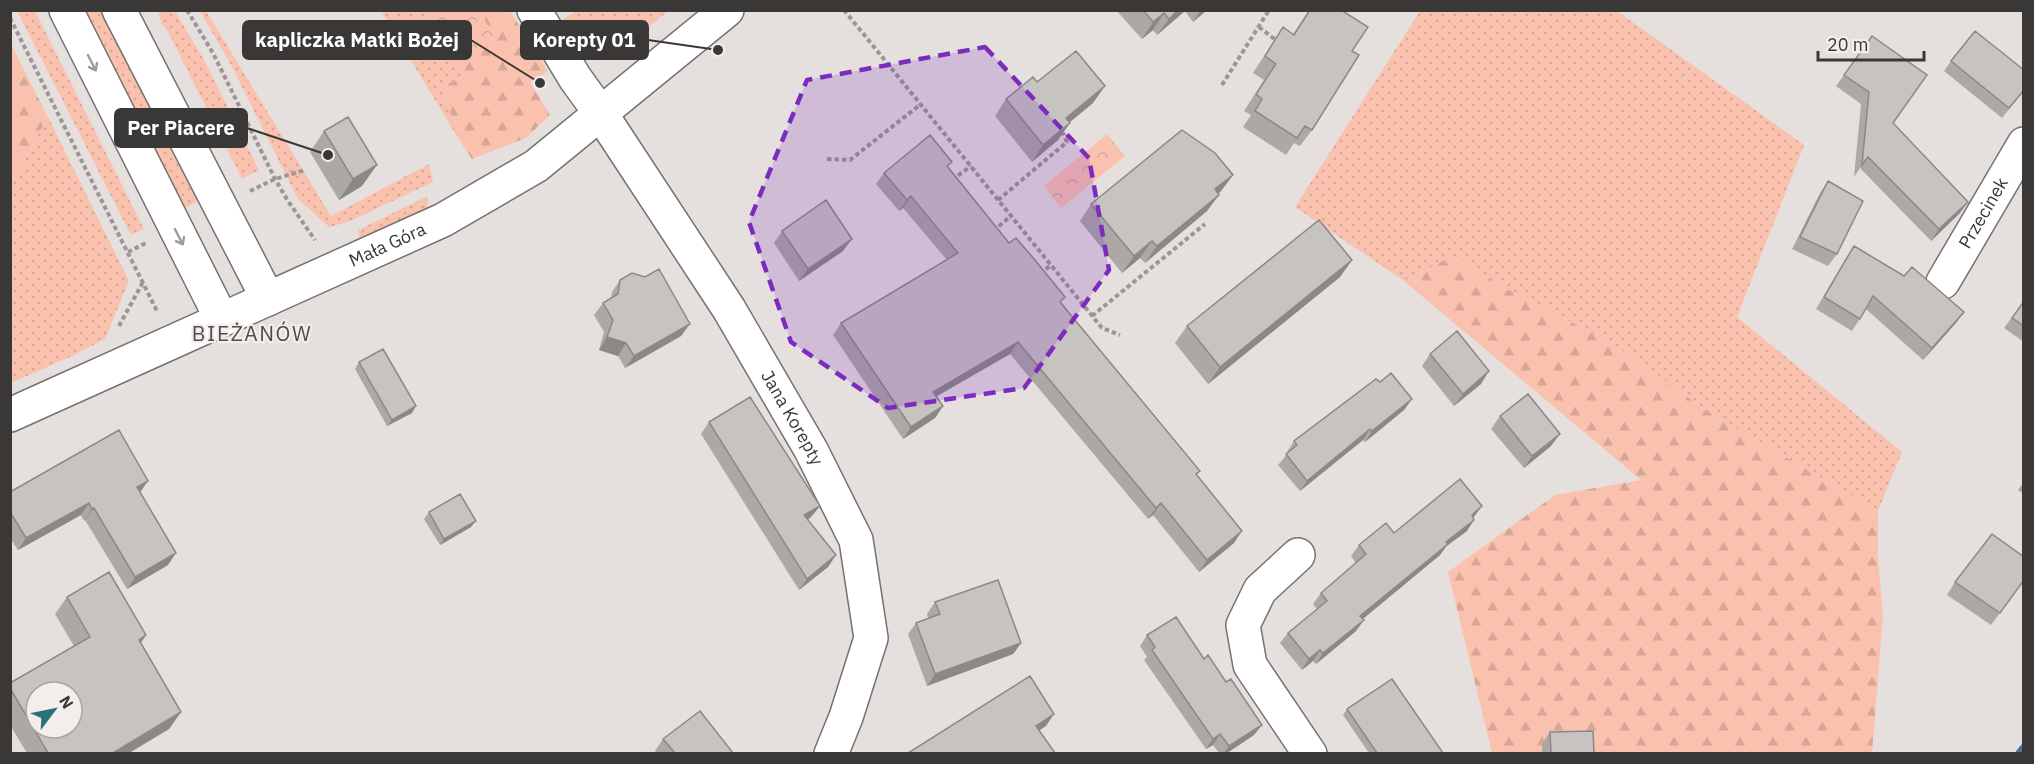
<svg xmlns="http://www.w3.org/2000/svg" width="2034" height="764" font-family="'IBM Plex Sans',sans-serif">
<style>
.grass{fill:url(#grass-dots)}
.forest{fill:url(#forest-firs)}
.park{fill:url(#park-crowns)}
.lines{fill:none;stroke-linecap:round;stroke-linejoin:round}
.stream{stroke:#4e7098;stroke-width:10}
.minor-casing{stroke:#767170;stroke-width:36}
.path{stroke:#9a9795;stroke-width:4;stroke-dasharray:4.5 3;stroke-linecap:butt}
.minor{stroke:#fff;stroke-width:33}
.wall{fill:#aba8a5}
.shaded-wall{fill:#8b8886}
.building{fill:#c7c3c0;stroke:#8b8886;stroke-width:1.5;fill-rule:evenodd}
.oneway{stroke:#9c9c9b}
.marked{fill:#7b2cbf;fill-opacity:0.2;stroke:#7b2cbf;stroke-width:4.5;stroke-dasharray:12 8;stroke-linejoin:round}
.labels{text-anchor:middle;stroke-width:4.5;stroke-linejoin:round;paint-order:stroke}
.street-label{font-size:18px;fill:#3a3837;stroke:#f3edeb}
.quarter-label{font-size:21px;letter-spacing:1.5px;fill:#514c4b;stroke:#f3edeb}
.leader{fill:none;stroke:#3a3837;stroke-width:2}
.callout-dot{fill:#3a3837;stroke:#f3edeb;stroke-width:2}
.callout{fill:#3a3837;stroke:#3a3837;stroke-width:2}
.callout-label{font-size:20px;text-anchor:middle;font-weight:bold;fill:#fff}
</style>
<defs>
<pattern id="grass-dots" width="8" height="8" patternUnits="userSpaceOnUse" patternTransform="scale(1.5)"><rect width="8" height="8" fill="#fac2ae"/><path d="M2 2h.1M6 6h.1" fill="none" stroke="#d7a796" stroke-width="1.8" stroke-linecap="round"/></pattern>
<pattern id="forest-firs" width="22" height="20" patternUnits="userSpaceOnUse" patternTransform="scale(1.5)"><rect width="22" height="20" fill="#fac2ae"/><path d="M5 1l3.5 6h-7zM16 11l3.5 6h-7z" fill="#d7a796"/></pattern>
<pattern id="park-crowns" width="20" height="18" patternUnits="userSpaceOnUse" patternTransform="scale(1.5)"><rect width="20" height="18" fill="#fac2ae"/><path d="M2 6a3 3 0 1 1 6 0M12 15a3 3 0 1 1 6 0" fill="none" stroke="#d7a796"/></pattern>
</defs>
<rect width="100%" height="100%" fill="#e5e0de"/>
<path class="grass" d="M17,11H35L144,229L131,235Z
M82,11H110L204,198L181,210Z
M159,11H175L204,60L259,170L242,179L166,28L161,24Z
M200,11H206L331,216L429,164L433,182L348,222L329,227L298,199L230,63Z
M381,11H427L463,76L441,87L463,146Z
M577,11V10L668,11L630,42L634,48C617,63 599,66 584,46L581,48L563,19Z
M1420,11H1617L1804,145L1737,317L1902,452L1878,511L1713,415L1610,342L1503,287L1453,256L1404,281L1295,207Z
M48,117L129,281L105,339L72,356L11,383V184Z
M428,196L427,209L360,240L358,230Z"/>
<path class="forest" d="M427,11H510L548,71L530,82L550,115L526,138L472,159L463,146L441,87L463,76Z
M11,44L48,117L11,184Z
M1453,256L1503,287L1610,342L1713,415L1878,511V558L1883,617L1872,753H1492L1448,572L1555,495L1641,480L1404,281Z"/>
<path class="park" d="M434,11H480L495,39L460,57Z
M1107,134L1125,156L1061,208L1044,186Z"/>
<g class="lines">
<path class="stream" d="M2020,754L2024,749"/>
<defs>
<g id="minor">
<path d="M66,10L222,320"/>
<path d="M119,10L268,299"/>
<path id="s1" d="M534,10L575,78L601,114L729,309L811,450L856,540L871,638L846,717L831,754"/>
<path id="s2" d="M1943,282L2024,144"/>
<path id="s3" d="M10,415L443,220L536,166L727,10"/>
<path d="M1298,555L1260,590L1243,625L1250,665L1310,754"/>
</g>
</defs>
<use href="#minor" class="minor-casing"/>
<path class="path" d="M187,10L213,53L275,179L288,201L315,240
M844,10L1102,328L1120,335
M10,18L158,313
M1259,27L1277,41
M1222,85L1269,10
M827,159L850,160L921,104
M952,180L971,166
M250,191L275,179L305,170
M998,200L1067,142L1063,133
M993,231L1011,216
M128,252L146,243
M1040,274L1051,265
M1092,316L1205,224
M119,326L143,282"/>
<use href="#minor" class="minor"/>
</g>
<path class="wall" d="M1116,10H1207L1193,22L1185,11L1157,35L1153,30L1142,39Z
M1309,10H1341L1352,51L1312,130L1300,146L1294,143L1286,155L1243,127L1251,115L1244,111L1264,80L1253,73L1272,44L1283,27L1293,34Z
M1872,36L1893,123L1960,213L1931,241L1860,168L1854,177L1861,104L1836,86Z
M1951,61L2024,70V91L2002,118L1944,71Z
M1006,99L1093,103L1070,122V123L1058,140L1032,162L995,116Z
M324,131L362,186L339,200L310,152Z
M949,168L1009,243L1061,303L1200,471L1197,475L1234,543L1199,572L1153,515L1148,519L1010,354L937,396L943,406L935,418L903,439L833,335L841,323L947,260L903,208L899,211L876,184L884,173Z
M1233,175L1221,191L1219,194L1207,211L1145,263L1140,258L1122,273L1080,221L1091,204Z
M1828,181L1837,254L1828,266L1792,249L1820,193Z
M782,231L843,251L799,281L774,243Z
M1854,246L1964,312L1955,324L1923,360L1866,309L1852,331L1816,309L1846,258Z
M1352,260L1340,277L1208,384L1175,343L1187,326Z
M620,280L681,336L625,368L618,356L599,350L604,332L594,315L603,303L611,298L612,292Z
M2024,301V342L2004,328Z
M1430,354L1481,384L1454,406L1422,366Z
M359,362L412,413L387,426L355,369Z
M1380,382L1412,399L1404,410L1365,442L1363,440L1300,491L1278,465L1288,453L1287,452L1294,441Z
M1500,416L1551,446L1524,468L1491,429Z
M709,422L820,506L811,517L808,520L836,555L828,567L799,590L701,434Z
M2024,482V494L2018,490Z
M10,492H140L168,565L127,589L85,520L84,521L81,515L18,550L10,538Z
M429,512L471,527L440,545L424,519Z
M1474,518L1467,531L1447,546L1440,555L1363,619L1356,631L1316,664L1313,661L1302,670L1280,643L1288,633L1317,609L1313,604L1321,593L1356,563L1351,556L1359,545L1394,533Z
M2024,580L1991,625L1947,595L1955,582Z
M67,597L146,635L141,643L181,712L169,729L129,753H27L10,725V683L74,646L55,614Z
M935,602L1021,643L1013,654L927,686L908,634L916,623L928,618L927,614Z
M1147,635L1254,735L1227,753H1219L1213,745L1206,749L1144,660L1147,657L1140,646Z
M1347,709L1443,753H1369L1343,715Z
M1550,732L1594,753H1542V744Z
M663,739L733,753H657L655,751Z"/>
<path class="shaded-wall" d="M1178,10H1186L1157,35L1169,19Z
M1201,10H1207L1193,22Z
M1164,13L1153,30L1142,39L1153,22Z
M1105,86L1093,103L1054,135L1066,118Z
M1070,123L1058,140L1032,162L1043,145Z
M377,165L362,186L339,200L353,179Z
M1233,175L1221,191L1203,206L1215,189Z
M1219,195L1207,211L1145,263L1157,246Z
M911,196L903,208L899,211L907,200Z
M1968,202L1960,213L1931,241L1939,229Z
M852,239L843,251L799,281L808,269Z
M1152,241L1140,258L1122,273L1134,256Z
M1352,260L1340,277L1208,384L1220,367Z
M1964,312L1955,324L1923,360L1932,348Z
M690,324L681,336L625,368L634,356Z
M607,337L626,343L618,356L599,350Z
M1018,342L1010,354L925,403L933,392Z
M1489,371L1481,384L1454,406L1463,394Z
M1412,399L1404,410L1365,442L1372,431Z
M416,406L412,413L387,426L392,420Z
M943,406L935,418L903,439L911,427Z
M1370,429L1363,440L1300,491L1307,481Z
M1560,434L1551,446L1524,468L1532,456Z
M148,481L139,494L137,487Z
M89,503L81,515L18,550L26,538Z
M1161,503L1153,515L1148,519L1156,508Z
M820,506L811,517L796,527L804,515Z
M1482,506L1474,517L1464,526L1472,515Z
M94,508L85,520L84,521L92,509Z
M1474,520L1467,531L1446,546L1440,555L1353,627L1360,616L1446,542Z
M476,521L471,527L440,545L444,539Z
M1242,531L1234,543L1199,572L1207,560Z
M176,553L168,565L127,589L135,577Z
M836,555L828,567L799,590L807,579Z
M1364,620L1356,631L1316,664L1323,653Z
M146,635L134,652L139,640Z
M1021,643L1013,654L927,686L935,674Z
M1320,650L1313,661L1302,670L1309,659Z
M181,712L169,729L129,753H113Z
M1054,714L1046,726L1028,738L1036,726Z
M1262,725L1254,735L1227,753H1224L1229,746Z
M1220,734L1213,745L1206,749L1213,739Z"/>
<path class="building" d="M1143,10H1178L1169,19L1164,13L1153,22Z
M1310,10H1341L1368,27L1352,51L1359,55L1312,130L1305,126L1297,138L1255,111L1262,99L1256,94L1276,64L1265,56L1283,27L1294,35Z
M1975,31L2024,70V90L2009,108L1951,61Z
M1872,36L1927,75L1893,123L1968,202L1939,229L1868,157L1862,165L1869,92L1844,75Z
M1076,51L1105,86L1066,118L1070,123L1043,145L1006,99L1033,77L1037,82Z
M348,117L377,165L353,179L324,131Z
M1182,130L1215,153L1233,175L1215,189L1219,195L1157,246L1152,241L1134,256L1091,204Z
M930,135L952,162L947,166L1009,243L1016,238L1035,260L1065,297L1060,302L1200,471L1196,474L1242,531L1207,560L1161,503L1156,508L1018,342L933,392L943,406L911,427L841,323L958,253L911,196L907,200L884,173Z
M1828,181L1863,201L1837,254L1800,237Z
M826,200L852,239L808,269L782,231Z
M1319,220L1352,260L1220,367L1187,326Z
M1854,246L1904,276L1912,267L1964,312L1932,348L1873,296L1860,319L1824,297Z
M659,269L690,324L634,356L626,343L607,337L613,320L603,303L618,294L620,280L632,273L645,277Z
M2024,301V326L2012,318Z
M1457,331L1489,371L1463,394L1430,354Z
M383,349L416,406L392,420L359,362Z
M1391,373L1412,399L1372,431L1370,429L1307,481L1286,454L1297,445L1294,441L1376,379L1380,382Z
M1528,394L1560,434L1532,456L1500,416Z
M750,397L820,506L804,515L836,555L807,579L709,422Z
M119,430L148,481L137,487L176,553L135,577L94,508L92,509L89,503L26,538L10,512V492Z
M1460,479L1482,506L1472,515L1474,520L1446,542L1448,544L1360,616L1364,620L1323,653L1320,650L1309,659L1288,633L1327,601L1321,593L1366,554L1359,545L1386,523L1394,533Z
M460,494L476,521L444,539L429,512Z
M1992,534L2024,557V580L2000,613L1955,582Z
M109,572L146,635L139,640L181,712L113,753H48L10,688V683L90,637L67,597ZM36,692H72V728H36Z
M998,580L1021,643L935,674L916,623L940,614L935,602Z
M1176,617L1204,659L1208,655L1226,682L1231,679L1262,725L1229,746L1220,734L1213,739L1152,650L1155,647L1147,635Z
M1030,676L1054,714L1036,726L1055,753H908Z
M1392,679L1443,753H1377L1347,709Z
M700,711L733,753H675L663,739Z
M1593,731L1594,753H1551L1550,732Z"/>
<defs><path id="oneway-shaft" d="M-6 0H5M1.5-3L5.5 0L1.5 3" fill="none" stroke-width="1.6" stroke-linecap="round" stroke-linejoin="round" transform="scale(1.5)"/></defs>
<g class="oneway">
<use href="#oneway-shaft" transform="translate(92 63) rotate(63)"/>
<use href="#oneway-shaft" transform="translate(179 237) rotate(63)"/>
</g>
<path class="marked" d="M985,47L1089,158L1109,270L1024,388L888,408L791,342L749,222L807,80Z"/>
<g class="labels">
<g class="street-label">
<text dy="6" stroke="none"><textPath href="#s2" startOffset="80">Przecinek</textPath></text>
<text dy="6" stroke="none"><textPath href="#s3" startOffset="414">Mała Góra</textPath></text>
<text dy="6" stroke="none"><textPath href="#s1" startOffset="483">Jana Korepty</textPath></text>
</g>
<g class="quarter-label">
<text x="252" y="341">BIEŻANÓW</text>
</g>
</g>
<path class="leader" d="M540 83L471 40M718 50L648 40M328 155L247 128"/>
<g class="callout-dot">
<circle cx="540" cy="83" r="6"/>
<circle cx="718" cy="50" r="6"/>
<circle cx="328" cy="155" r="6"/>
</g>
<g class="callout">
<rect x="243" y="21" width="228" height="38" rx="6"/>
<rect x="521" y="21" width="127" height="38" rx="6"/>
<rect x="115" y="109" width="132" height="38" rx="6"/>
</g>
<g class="callout-label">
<text x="357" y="47">kapliczka Matki Bożej</text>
<text x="584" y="47">Korepty 01</text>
<text x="181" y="135">Per Piacere</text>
</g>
<rect width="2034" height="764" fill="none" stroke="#3a3837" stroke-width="24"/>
<g transform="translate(54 710) rotate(58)"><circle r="28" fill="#f3edeb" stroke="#a9a5a3" stroke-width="1.5"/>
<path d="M0-4.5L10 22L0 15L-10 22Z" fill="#297377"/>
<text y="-9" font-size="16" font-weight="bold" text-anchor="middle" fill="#3a3837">N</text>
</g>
<path d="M1818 51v9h106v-9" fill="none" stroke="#3a3837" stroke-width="3"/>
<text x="1827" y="51" font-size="18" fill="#3a3837" stroke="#f3edeb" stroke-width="4.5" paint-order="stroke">20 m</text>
</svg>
